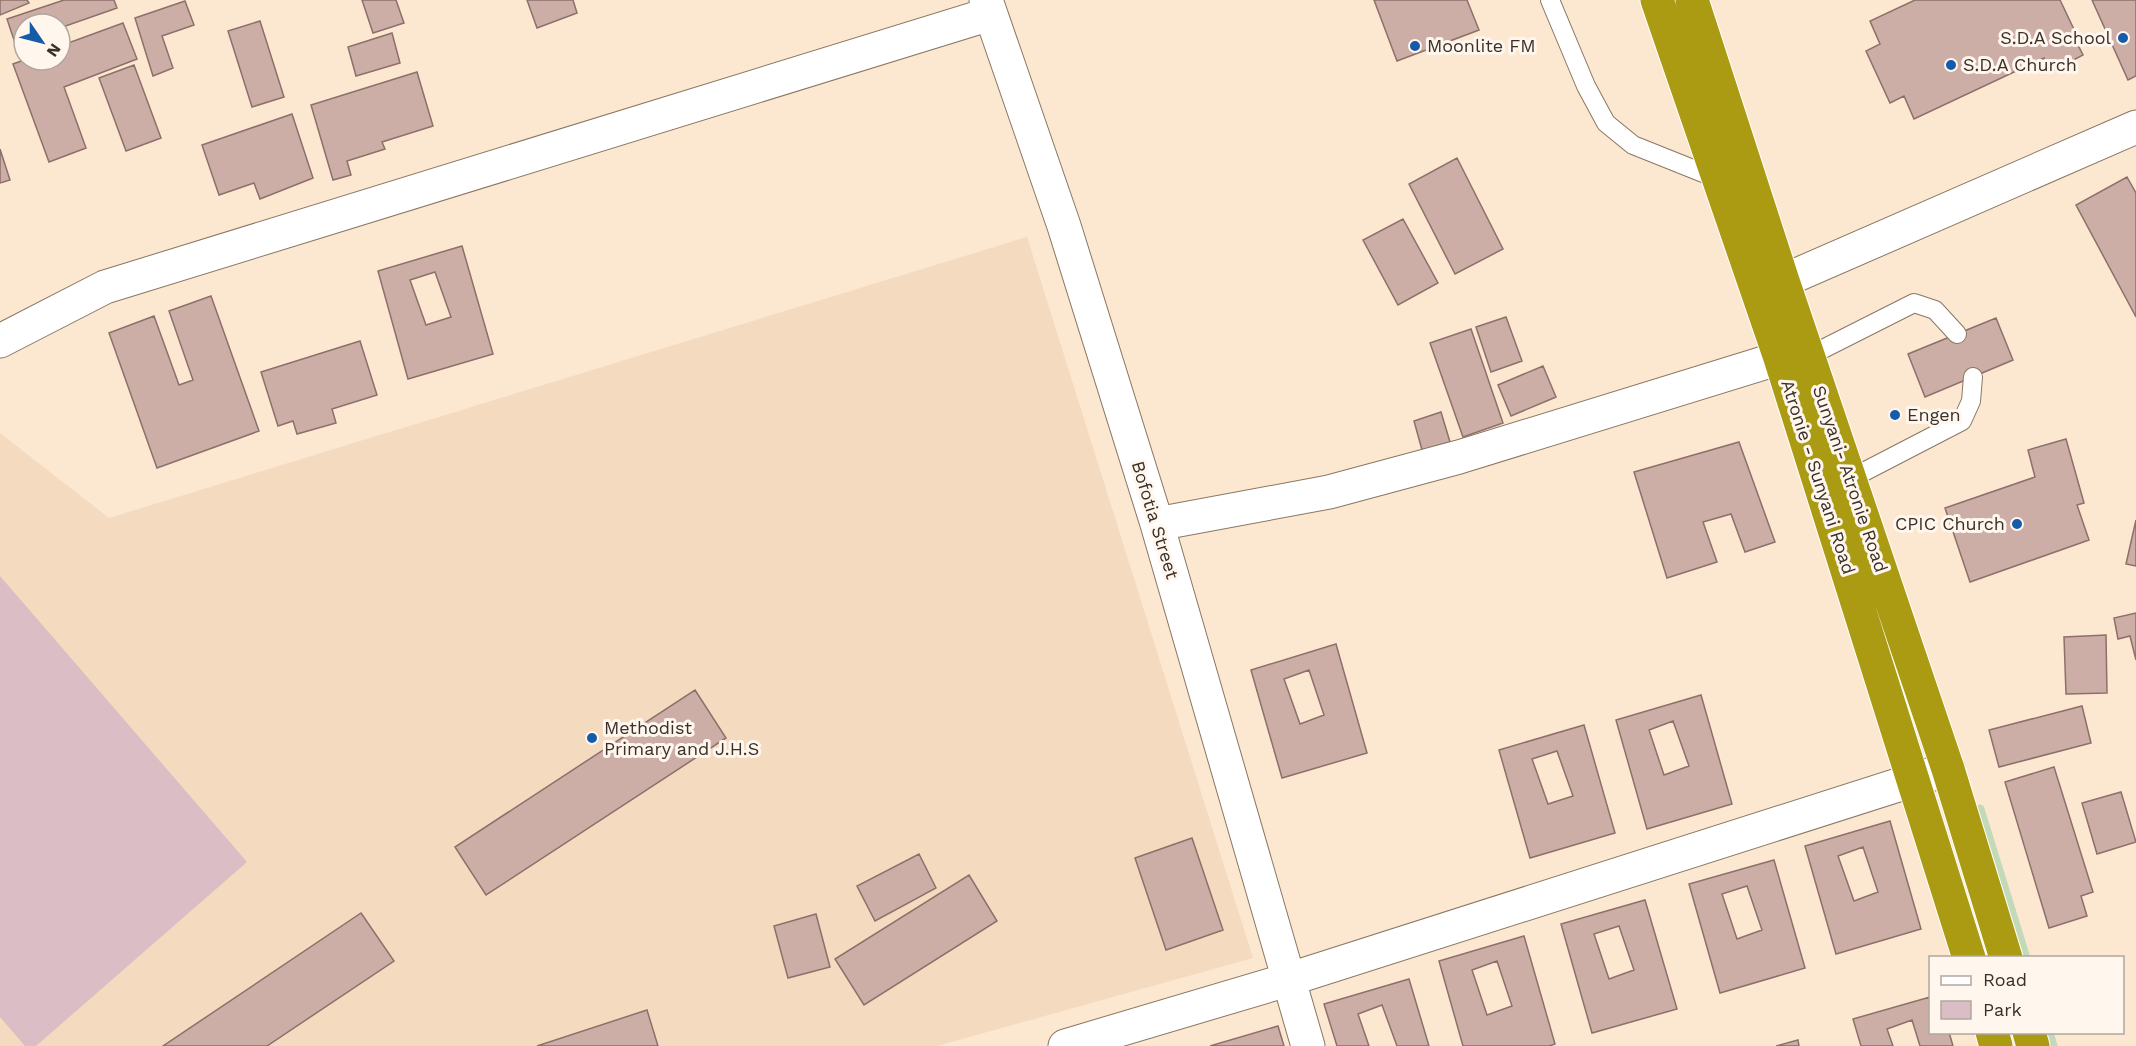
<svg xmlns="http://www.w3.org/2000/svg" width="2136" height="1046" font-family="'Work Sans',sans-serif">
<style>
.built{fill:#f4dabf}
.green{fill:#dbbdc5}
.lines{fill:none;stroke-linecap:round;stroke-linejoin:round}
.stream{stroke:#c2dab8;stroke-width:9}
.building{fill:#ccaea7;stroke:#8c7069;stroke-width:1.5;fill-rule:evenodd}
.lane-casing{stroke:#897763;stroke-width:20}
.street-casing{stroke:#897763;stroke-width:35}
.highway-casing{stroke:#fff;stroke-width:35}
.lane{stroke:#fff;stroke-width:18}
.street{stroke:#fff;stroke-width:33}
.highway{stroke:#aa9b12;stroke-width:33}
.poi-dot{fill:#165aaa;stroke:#fff6ee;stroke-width:2}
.labels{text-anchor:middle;stroke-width:6;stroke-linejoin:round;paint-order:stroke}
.poi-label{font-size:18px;fill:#393129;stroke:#fff6ee;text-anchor:start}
.street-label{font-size:18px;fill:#393129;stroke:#fff6ee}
</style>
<rect width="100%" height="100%" fill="#fce7d1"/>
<path class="built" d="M1027,237L1253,958L937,1046H0V433L109,518Z"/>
<path class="green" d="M0,576L247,862L36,1046H25L0,1017Z"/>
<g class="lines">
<path class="stream" d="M1980,809L2026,958
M2049,1032L2053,1046"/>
</g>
<path class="building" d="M0,0H27L29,3L0,15Z
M64,0H114L117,8L60,28V24H24V40L15,43L7,19Z
M362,0H396L404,23L373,33Z
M527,0H573L577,13L537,28Z
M1374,0H1467L1479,30L1397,61Z
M1915,0H2060L2080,42L2077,43L2083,55L2051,72L2044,58L1914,119L1904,96L1890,103L1866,51L1880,44L1870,21Z
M2092,0H2136V76L2128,80Z
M185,1L194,25L162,36L173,68L153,76L135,18Z
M260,21L284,97L252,107L228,31Z
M123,23L137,59L64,87L86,148L49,162L13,64L24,60H60V46Z
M392,33L400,63L356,76L348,47Z
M134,65L161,138L126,151L99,78Z
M417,72L433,126L382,142L385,149L347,161L351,175L333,180L311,105Z
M292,114L313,178L260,199L254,183L219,195L202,145Z
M0,149L10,180L0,183Z
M1457,158L1503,249L1455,274L1409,184Z
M2127,177L2136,193V317L2076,205Z
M1403,219L1438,283L1398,305L1363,240Z
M462,246L493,354L408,379L378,271ZM435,272L451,317L426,325L410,280Z
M211,296L259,431L157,468L109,333L154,316L179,385L193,380L169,311Z
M1506,317L1522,361L1491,372L1476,327Z
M1996,318L2013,360L1925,397L1908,354Z
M1471,329L1503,423L1463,437L1430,343Z
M360,341L377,395L332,409L336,423L297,434L293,421L278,426L261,372Z
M1543,366L1556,397L1511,416L1498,385Z
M1441,412L1450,442L1422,450L1414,421Z
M2066,439L2084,503L2077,505L2089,540L1970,582L1945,508L2035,477L2028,450Z
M1739,442L1775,542L1745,552L1731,514L1703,522L1717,562L1667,578L1634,472Z
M2136,520V566L2126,564Z
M2136,613V660L2130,636L2118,639L2114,618Z
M2106,635L2107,693L2066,694L2064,637Z
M1336,644L1367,753L1282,778L1251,670ZM1309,670L1324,715L1300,724L1284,679Z
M695,690L726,738L486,895L455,847Z
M1701,695L1732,804L1647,829L1616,720ZM1673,721L1689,766L1664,775L1649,730Z
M2082,706L2091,743L1999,767L1989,730Z
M1584,725L1615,833L1530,858L1499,750ZM1557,751L1573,796L1548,804L1532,759Z
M2054,767L2093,892L2081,896L2087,916L2049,928L2005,782Z
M2121,792L2136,842L2097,854L2082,803Z
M1890,821L1921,929L1836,954L1805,846ZM1863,847L1878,892L1854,901L1838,856Z
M1192,838L1223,930L1166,950L1135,858Z
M919,854L936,888L875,921L857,886Z
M1774,860L1805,968L1720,993L1689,884ZM1747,886L1762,930L1737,939L1722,894Z
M969,875L997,921L864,1005L835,959Z
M1645,900L1677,1009L1592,1033L1561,924ZM1619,926L1634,970L1609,979L1594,934Z
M361,913L394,961L267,1046H163Z
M816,914L830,967L788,978L774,926Z
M1524,936L1555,1044L1549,1046H1463L1439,961ZM1497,961L1512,1006L1487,1015L1472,970Z
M1409,979L1429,1046H1397L1382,1005L1358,1014L1369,1046H1337L1324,1004Z
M1930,997V1032H1949L1953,1046H1920L1912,1020L1887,1029L1893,1046H1861L1853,1019Z
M647,1010L658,1046H537Z
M1278,1026L1284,1046H1210Z
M1798,1040L1799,1046H1776Z"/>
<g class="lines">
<defs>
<path id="lane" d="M1550,0L1586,86L1606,123L1633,145L1718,179
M1809,356L1914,303L1935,310L1957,334
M1850,479L1962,421L1971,401L1973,377"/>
<path id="street" d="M986,0L1064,226L1157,524L1308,1046
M1783,281L2136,127
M0,341L105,287L990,14
M1157,524L1329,492L1459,457L1780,358
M1065,1046L1287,980L1948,769"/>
<path id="highway" d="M1657,0L1780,358L1969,958
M1692,0L1783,281L1948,769L2006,958
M1992,1032L1996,1046
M2029,1032L2033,1046"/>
</defs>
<use href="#lane" class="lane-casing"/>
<use href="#street" class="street-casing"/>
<use href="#highway" class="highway-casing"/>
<use href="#lane" class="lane"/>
<use href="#street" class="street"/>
<use href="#highway" class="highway"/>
</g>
<g class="poi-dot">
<circle cx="2123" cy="38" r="6"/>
<circle cx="1415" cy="46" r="6"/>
<circle cx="1951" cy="65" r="6"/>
<circle cx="1895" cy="415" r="6"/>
<circle cx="2017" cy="524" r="6"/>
<circle cx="592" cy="738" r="6"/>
</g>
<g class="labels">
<g class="poi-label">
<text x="2111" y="44" text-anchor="end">S.D.A School</text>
<text x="1427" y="52">Moonlite FM</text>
<text x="1963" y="71">S.D.A Church</text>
<text x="1907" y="421">Engen</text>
<text x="2005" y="530" text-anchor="end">CPIC Church</text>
<text x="604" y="734">Methodist<tspan x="604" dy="21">Primary and J.H.S</tspan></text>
</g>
<g class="street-label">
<text transform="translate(1818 477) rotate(72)" y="6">Atronie - Sunyani Road</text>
<text transform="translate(1850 479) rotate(71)" y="6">Sunyani- Atronie Road</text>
<text transform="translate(1155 520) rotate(73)" y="6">Bofotia Street</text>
</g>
</g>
<rect x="1929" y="956" width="195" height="78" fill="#fff6ee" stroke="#b0a79f" stroke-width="1.5"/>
<rect x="1941" y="976" width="30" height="9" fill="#ffffff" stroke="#b0a79f" stroke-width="1.5"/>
<text x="1983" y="986" font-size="18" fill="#393129">Road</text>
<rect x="1941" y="1001" width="30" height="18" fill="#dbbdc5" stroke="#b0a79f" stroke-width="1.5"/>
<text x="1983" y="1016" font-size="18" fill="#393129">Park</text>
<g transform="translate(42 42) rotate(125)"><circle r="28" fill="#fff6ee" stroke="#b0a79f" stroke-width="1.5"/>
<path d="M0-4.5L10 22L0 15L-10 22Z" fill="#165aaa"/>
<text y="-9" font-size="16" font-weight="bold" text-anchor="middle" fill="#393129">N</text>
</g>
</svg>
